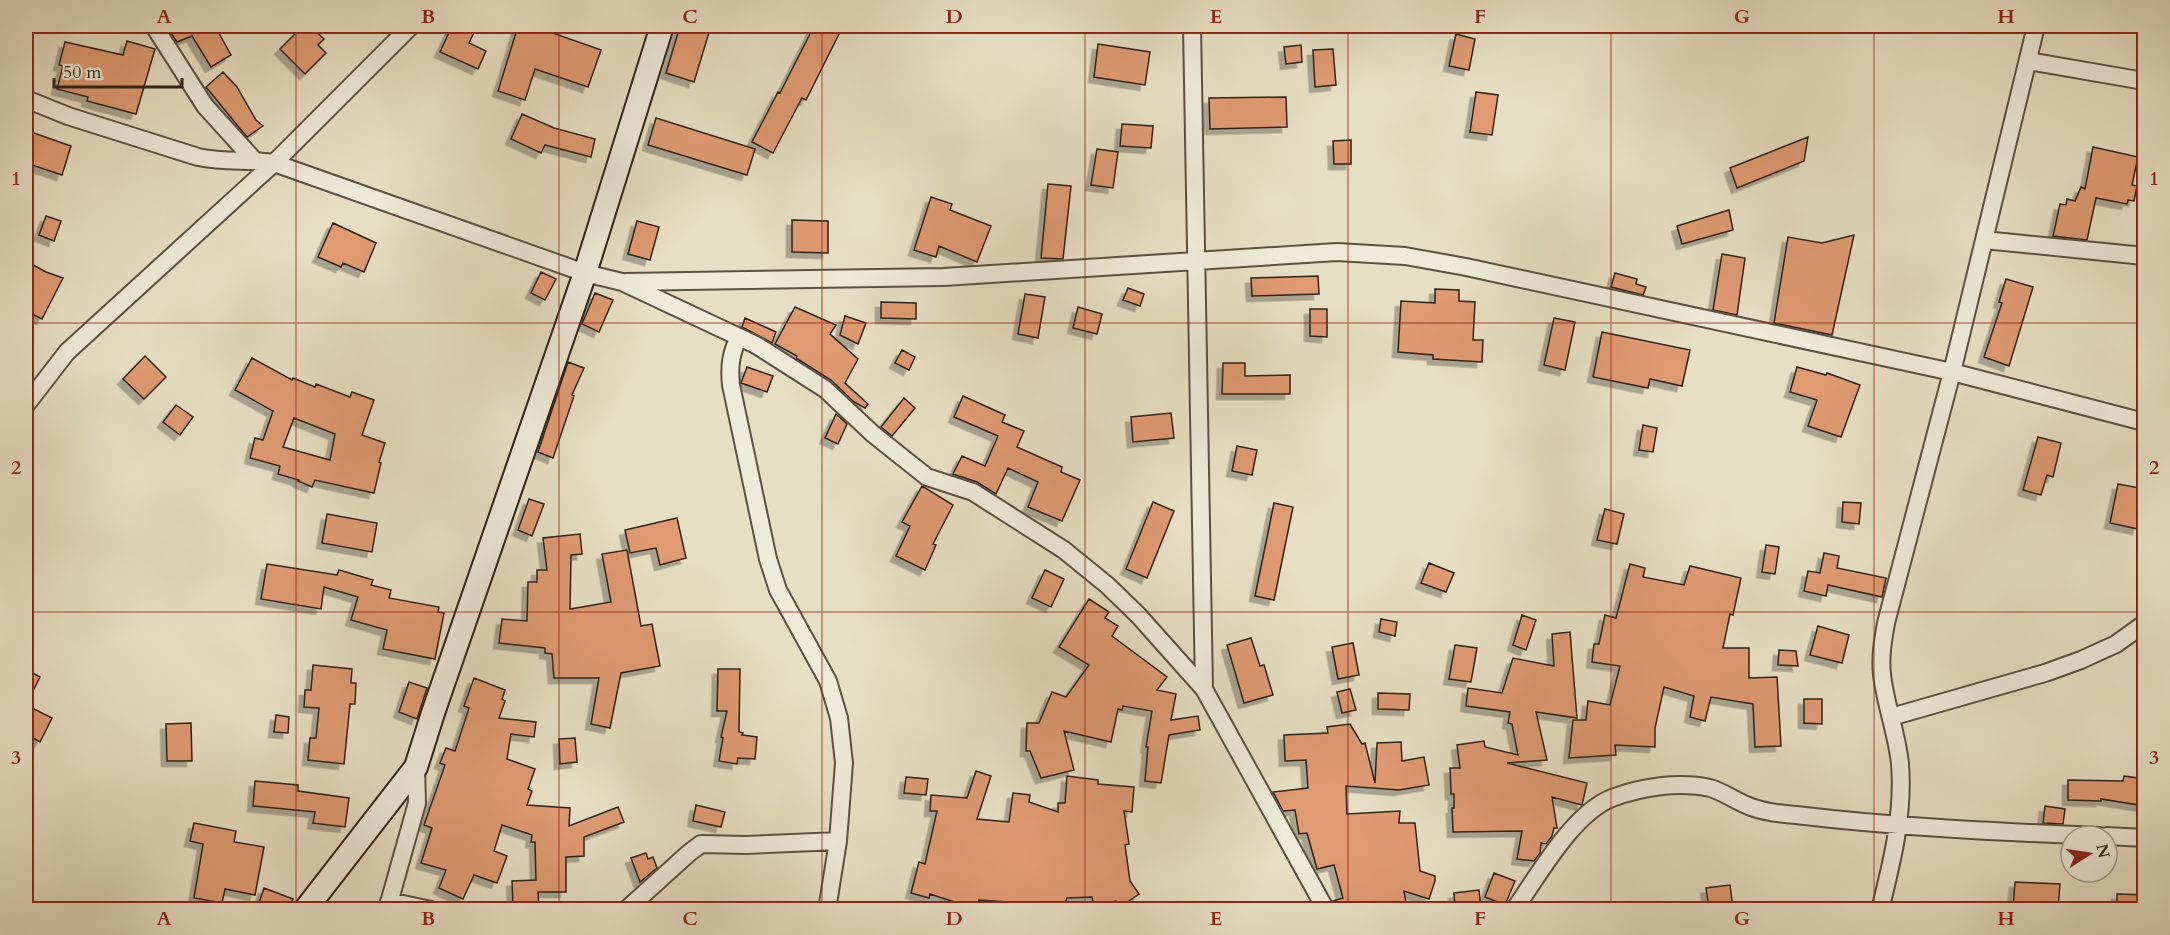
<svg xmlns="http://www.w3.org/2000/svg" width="2170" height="935" font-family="Cardo,serif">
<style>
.building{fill:#df9a72;stroke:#2d2117;stroke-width:1.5;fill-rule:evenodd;filter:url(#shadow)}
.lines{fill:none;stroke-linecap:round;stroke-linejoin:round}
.lane-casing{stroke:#5c5042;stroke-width:11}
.street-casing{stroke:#5c5042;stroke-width:20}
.secondary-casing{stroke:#2d2117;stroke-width:26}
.lane{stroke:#efead9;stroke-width:8}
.street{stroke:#efead9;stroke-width:16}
.secondary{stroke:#efead9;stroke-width:22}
.grid{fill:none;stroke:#8f2418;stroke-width:1.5;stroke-opacity:0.55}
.neatline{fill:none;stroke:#8f2418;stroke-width:2}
.grid-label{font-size:20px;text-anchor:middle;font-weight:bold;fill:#8f2418}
</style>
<defs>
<filter id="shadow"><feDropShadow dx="-5.5" dy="5.5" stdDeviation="0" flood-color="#0004"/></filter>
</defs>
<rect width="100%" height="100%" fill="#e7dfc4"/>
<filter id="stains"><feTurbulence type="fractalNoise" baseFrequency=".00333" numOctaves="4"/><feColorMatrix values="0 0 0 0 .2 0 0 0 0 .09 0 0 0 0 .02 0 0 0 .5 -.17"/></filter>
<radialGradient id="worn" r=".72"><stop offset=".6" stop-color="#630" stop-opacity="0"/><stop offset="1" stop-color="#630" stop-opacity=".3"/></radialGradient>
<path class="building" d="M166,26H218L220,35L231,55L211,67L192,36L177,42Z
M303,26H310L324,39L318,45L326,53L305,74L280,49Z
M452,26H477L469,43L486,51L478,69L440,52Z
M518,26H547L544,30L601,50L588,87L535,69L525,100L498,91Z
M680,26H711L694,82L666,73Z
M814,26H843L806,100L802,98L773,153L752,142L778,92L780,93Z
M1456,34L1475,39L1469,70L1449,66Z
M127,41L155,49L136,114L87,101L88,97L57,89L63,66L59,65L65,42L123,55Z
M1098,44L1150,52L1145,85L1094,77Z
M1301,45L1302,62L1286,64L1284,47Z
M1333,49L1336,85L1315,87L1313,50Z
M223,72L237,87L256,120L263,126L247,137L206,87Z
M1476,92L1498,95L1492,135L1470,132Z
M1286,97L1287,127L1210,129L1209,98Z
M522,114L554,128L595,139L591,157L545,145L541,153L511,139Z
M656,118L755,149L747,175L648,145Z
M1122,124L1153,126L1151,148L1120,146Z
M28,131L71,146L62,175L26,163V138Z
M1808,137L1804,161L1737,188L1730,168Z
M1351,140V164H1334L1333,141Z
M2093,147L2138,157L2132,185L2137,186L2134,201L2128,200L2127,204L2096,198L2087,240L2053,236L2060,204L2066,205L2067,199L2075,201L2081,187L2085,189Z
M1097,149L1118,152L1113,188L1091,185Z
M1048,184L1071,186L1063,259L1041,258Z
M931,197L952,204L950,210L991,226L977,262L939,246L936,257L914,250Z
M1729,210L1733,230L1682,244L1677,226Z
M46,216L61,221L54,241L39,235Z
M792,220L828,221V253L792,252Z
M637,221L659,227L650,260L628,254Z
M333,223L376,243L364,272L343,263L341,267L318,257Z
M1854,235L1832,335L1774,323L1788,237L1822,243Z
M1722,254L1745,258L1737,315L1713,310Z
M26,261L46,272L63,278L42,319L26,311Z
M541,272L556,279L545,300L531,293Z
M1615,273L1637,279L1636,284L1646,287L1643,295L1611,287Z
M1318,276L1319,294L1252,296L1251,278Z
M2006,279L2033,287L2009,366L1984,357L2002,303L1999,302Z
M1128,288L1144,294L1140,306L1123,300Z
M1435,289L1459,290V301L1475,302L1473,340H1483L1482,362L1433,359V355L1398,352L1401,301L1435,303Z
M595,293L613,300L599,332L582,324Z
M1025,294L1045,297L1038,338L1018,334Z
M881,302L916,303V319L881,318Z
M795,307L836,325L830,334L858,359L845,383L868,404L865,408L854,402L831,380L796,358L797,356L775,344Z
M1078,307L1102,314L1097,334L1073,328Z
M1310,309H1327V337L1310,336Z
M845,316L866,323L858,344L840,335Z
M745,318L776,332L772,343L742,327Z
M1554,318L1575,322L1565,370L1544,365Z
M1602,332L1690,350L1682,386L1650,379L1648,388L1593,377Z
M902,350L915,357L909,370L895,363Z
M145,356L166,377L144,399L123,379Z
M252,358L292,380L293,378L315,387L316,384L350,397L352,392L374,400L362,435L385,443L379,462L381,463L374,493L315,480L312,487L298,481L299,480L278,474L280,466L250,458L255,438L263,440L273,411L235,390ZM294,418L335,434L330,460L283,447Z
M568,362L584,368L572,395L574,396L553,458L538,452Z
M1223,363H1245V376L1290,375V394H1222Z
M747,367L773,376L767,392L741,383Z
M1797,367L1826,375L1827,373L1860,385L1841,437L1808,426L1817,400L1790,392Z
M963,396L1005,415L1002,422L1024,431L1017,447L1062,467L1061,472L1080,480L1062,521L1028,507L1038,482L1008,468L996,494L977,482L953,474L962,456L985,466L998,436L954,417Z
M904,398L915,408L892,436L881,427Z
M176,405L193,417L180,435L163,422Z
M1171,413L1174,438L1133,442L1131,417Z
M836,414L847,424L838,444L825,438Z
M1643,425L1657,428L1653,452L1639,450Z
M2038,437L2061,443L2053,477L2047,475L2041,495L2023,490Z
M1237,446L1257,450L1252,475L1232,471Z
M2118,484L2145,489L2138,529L2110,523Z
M922,486L953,505L933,544L936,545L925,570L896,556L910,526L902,522Z
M529,499L544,504L532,536L518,530Z
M1153,502L1174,511L1147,578L1126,569Z
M1843,502L1861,503L1859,524L1842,522Z
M1274,503L1293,507L1274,600L1255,596Z
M1605,509L1624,514L1617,544L1597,540Z
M327,514L377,523L372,552L322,543Z
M677,518L686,558L660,565L656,548L630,553L625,530Z
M580,534L582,554L571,555L570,609L611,602L602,554L627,550L641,626L652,624L660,666L621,673L610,728L591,724L599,678H554L552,654L545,653V648L499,643L502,619L527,621L528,582H537V570H547L543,538Z
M1766,545L1779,547L1775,574L1762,572Z
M1824,553L1839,556L1837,568L1886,578L1882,597L1828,585L1826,596L1804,591L1808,571L1820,573Z
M1429,563L1454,573L1446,592L1421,583Z
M267,564L337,575L339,570L373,580L371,585L391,590L389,598L439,607L438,612L444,613L435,659L383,649L387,630L351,620L358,597L324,587L321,609L261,599Z
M1630,564L1645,568L1643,577L1684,585L1690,566L1741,578L1733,615L1730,614L1723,648H1749V678L1777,677L1781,746L1755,747L1753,704L1711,697L1705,721L1690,717L1694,696L1664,687L1655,728V747L1615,745L1616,755L1569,758L1573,720H1586L1588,701L1610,705L1620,666L1592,662L1594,644H1599L1605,615L1616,618Z
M1045,570L1064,579L1051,607L1032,598Z
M1089,599L1109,612L1105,618L1118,626L1112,636L1167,677L1157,690L1176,694L1171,720L1198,716L1200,730L1169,735L1161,783L1145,781L1148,747H1146L1152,711L1123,706L1122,710L1118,709L1111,742L1064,731L1074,770L1041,778L1030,751H1026L1027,723H1039L1052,692L1066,697L1089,665L1059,647Z
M1522,615L1536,620L1526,650L1513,645Z
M1381,619L1397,622L1395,636L1379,632Z
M1818,626L1849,635L1842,663L1810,655Z
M1570,632L1577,718L1536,712L1547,760L1507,763L1587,783L1582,805L1552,797L1557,828H1554L1552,836L1546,844L1541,843L1540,853L1534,861L1517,859L1522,831L1453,832L1452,808H1454V794H1451L1450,768H1460L1457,745L1484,741L1485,747L1518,755L1512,724L1508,723L1510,712L1466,706L1468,688L1502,693L1513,658L1554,666L1552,634Z
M1251,638L1260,666L1264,665L1273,695L1244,703L1227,645Z
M1353,643L1359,675L1338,679L1332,647Z
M1455,645L1477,648L1471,682L1449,679Z
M1779,650L1796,651L1798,666L1778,665Z
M313,665L352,669L351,683H356L355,704H350L344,764L308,760L310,738H316L319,708L304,707L305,690H311Z
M26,669L40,677L26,705L52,718L40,742L26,734Z
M718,669H740L739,732L743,733L742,735L757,737L755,759L738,758L737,764L719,761L723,738L721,737L727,711H717Z
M474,678L505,690L502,699L505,701L499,718L536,722L534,737L511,734L507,759L535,769L528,789L532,791L527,805L570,808L569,826L618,807L624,822L584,837V856L566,857V892H538L539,909H513L512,881L536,880L535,842H531L532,835L502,825L494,851L507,856L497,883L474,875L463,899L439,888L446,870L421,863L432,828L424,825L445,765L440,763L446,748L455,751L469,708L464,706Z
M409,682L427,688L417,719L399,712Z
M1350,689L1356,710L1342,713L1337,692Z
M1378,693L1410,694L1409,710L1378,709Z
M1804,699H1822V724L1804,723Z
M276,715L289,717L288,733L274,732Z
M191,723L192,761H167L166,724Z
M1350,724L1362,744L1365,743L1375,783L1377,743L1401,742L1402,761L1424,757L1429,785L1399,790L1346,786L1347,814L1400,811L1399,823H1415L1420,871L1435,876V881L1429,899L1404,891L1407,909H1336L1333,901L1343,898L1334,865L1317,869L1307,833L1299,834L1295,810L1283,811L1273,792L1308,788L1306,760L1285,761L1284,735L1328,733L1327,727Z
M575,738L577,762L560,764L559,739Z
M976,771L991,776L977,819L1009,822L1013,793L1030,795L1029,802L1058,812V803H1065L1067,776L1098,780V784L1134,787L1132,812L1124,811L1129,844L1125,845L1130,881L1139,894L1120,907L1116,901L1094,906L1092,897L1067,898L1063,908L1053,904L1051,909H1041L1025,903L979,900L976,909L930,894L929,898L911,893L919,862L925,864L937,811H930L931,795L967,798Z
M2124,776L2145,779V806L2101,799V801L2068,800V780L2123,781Z
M906,777L928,779L926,795L904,793Z
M255,781L298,785V791L349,798L345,827L313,823L315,812L253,806Z
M696,805L725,812L721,827L693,821Z
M2045,806L2065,809L2063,824L2043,823Z
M194,823L236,831L234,842L264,847L255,895L225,889L222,903L194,898L203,844L190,841Z
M646,853L648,859L653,857L657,868L640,882L631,858Z
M1494,873L1515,881L1505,905L1485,897Z
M2015,882L2060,884L2058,909H2013Z
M1730,885L1733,909H1709L1706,888Z
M264,888L293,899L289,909H257Z
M1479,890L1481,909H1455L1454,893Z
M2117,894L2145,895V909H2117Z"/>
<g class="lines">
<defs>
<path id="lane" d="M26,782V780"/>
<path id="street" d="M154,26L205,106L254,160
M1192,26L1204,689
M2028,61L2144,81
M26,99L68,116L198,157C226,163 247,159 274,163L585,273L622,282L756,345L825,389L873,434L927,477L973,492L1064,550L1107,585L1138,615L1204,689L1326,910
M1984,240L2144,256
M626,282L944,277L1337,252L1405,256L1466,267L1952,372L2144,422
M739,337C731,353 729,366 731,385L768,559L778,590L828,681L839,718L844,763L838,841L827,910
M26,405L67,352L274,163L411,26
M1891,717L2045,673L2081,660L2116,644L2144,624
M2107,836L2144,838
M389,901L431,910
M387,910L417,803L416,767
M626,910L689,853L701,844L746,845L838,841
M1514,910C1538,876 1573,813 1612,798C1641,787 1679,781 1710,788C1724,792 1737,802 1751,807C1765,812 1781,814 1796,815C1897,827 1998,832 2100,836
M1880,910C1892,862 1904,814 1900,764C1897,733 1885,704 1882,674C1880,657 1883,640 1886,623L1952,372L2036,26"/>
<path id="secondary" d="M305,910L416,767L433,713L585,273L662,26"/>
</defs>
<use href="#lane" class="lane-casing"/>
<use href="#street" class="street-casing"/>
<use href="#secondary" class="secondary-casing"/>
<use href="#lane" class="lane"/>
<use href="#street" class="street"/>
<use href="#secondary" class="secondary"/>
</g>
<path class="grid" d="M296,26V910M559,26V910M822,26V910M1085,26V910M1348,26V910M1611,26V910M1874,26V910M26,323H2144M26,612H2144"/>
<rect width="2170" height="935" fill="none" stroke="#e7dfc4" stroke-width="66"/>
<g transform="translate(2089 854) rotate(78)"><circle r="28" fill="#efead9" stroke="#a19a8b" stroke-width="1.5"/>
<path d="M0-4.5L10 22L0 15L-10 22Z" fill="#8f2418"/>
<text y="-9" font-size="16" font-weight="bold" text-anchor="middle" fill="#2d2117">N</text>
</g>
<path d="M54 78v9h128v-9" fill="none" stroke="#2d2117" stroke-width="3"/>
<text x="63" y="78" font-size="18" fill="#2d2117" stroke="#efead9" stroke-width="4.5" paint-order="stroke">50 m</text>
<rect x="33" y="33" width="2104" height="869" class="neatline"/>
<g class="grid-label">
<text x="164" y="23">A</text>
<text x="428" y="23">B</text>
<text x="690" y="23">C</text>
<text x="954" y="23">D</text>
<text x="1216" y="23">E</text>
<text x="1480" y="23">F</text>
<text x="1742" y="23">G</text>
<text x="2006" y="23">H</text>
<text x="16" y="185">1</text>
<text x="2154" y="185">1</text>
<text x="16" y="474">2</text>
<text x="2154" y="474">2</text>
<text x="16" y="764">3</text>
<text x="2154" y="764">3</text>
<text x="164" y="925">A</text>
<text x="428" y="925">B</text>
<text x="690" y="925">C</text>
<text x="954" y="925">D</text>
<text x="1216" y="925">E</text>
<text x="1480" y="925">F</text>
<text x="1742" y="925">G</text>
<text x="2006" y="925">H</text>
</g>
<rect width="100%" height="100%" filter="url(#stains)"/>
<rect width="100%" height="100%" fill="url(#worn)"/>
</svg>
